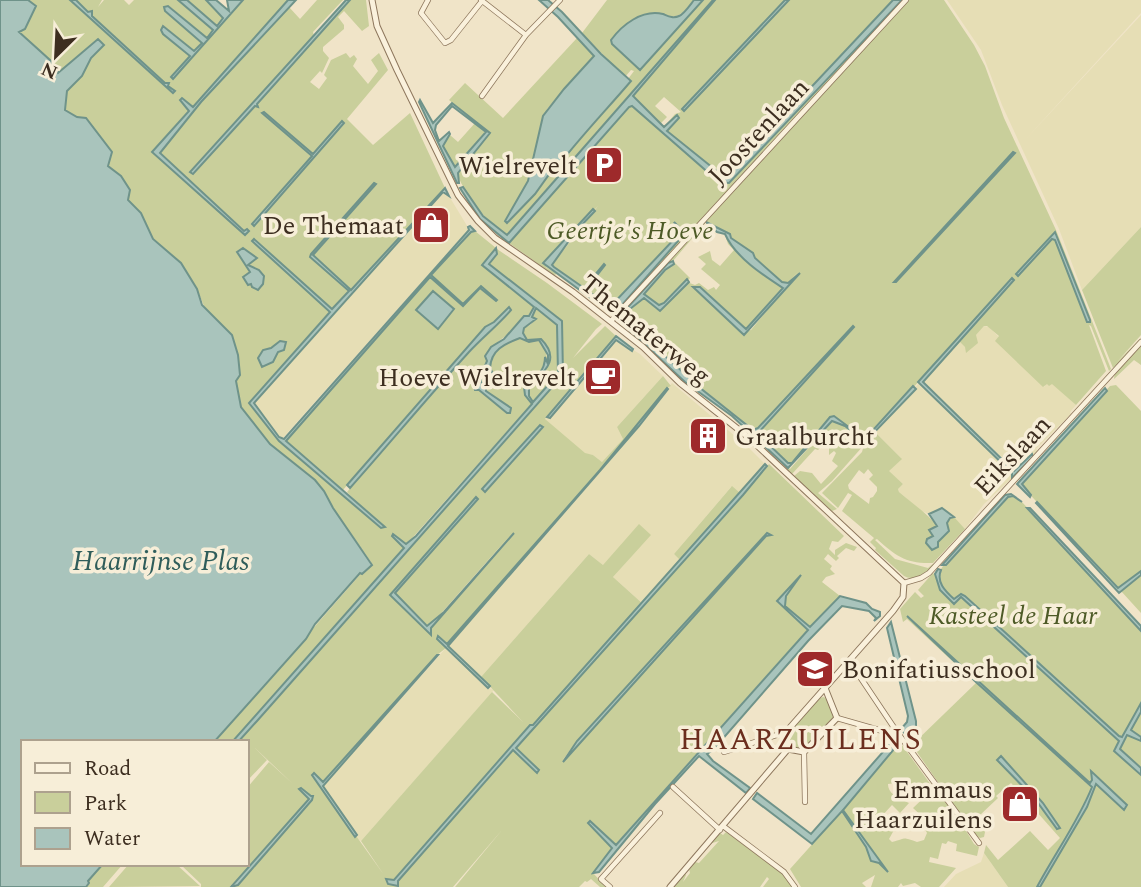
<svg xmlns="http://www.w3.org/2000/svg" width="1141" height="887" font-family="Spectral,serif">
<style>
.farmland{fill:#e6deb5}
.green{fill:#c9cf9b;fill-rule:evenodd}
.water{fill:#a9c4bc;stroke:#6f938a;stroke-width:2;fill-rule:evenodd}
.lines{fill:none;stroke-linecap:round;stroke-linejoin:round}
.minor-casing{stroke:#8d765c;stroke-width:6}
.tertiary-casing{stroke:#8d765c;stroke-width:7}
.minor{stroke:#faf1dc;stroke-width:4.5}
.tertiary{stroke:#faf1dc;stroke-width:5}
.labels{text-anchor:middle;stroke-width:7;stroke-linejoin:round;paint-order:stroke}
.street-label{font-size:26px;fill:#3d2e20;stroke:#f7eed8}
.poi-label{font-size:26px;fill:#3d2e20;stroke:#f7eed8;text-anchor:end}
.park-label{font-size:26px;font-style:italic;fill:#4d5a26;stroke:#f7eed8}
.water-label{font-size:28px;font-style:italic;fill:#2f5d5a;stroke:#f7eed8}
.quarter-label{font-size:30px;letter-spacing:2px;fill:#6b2e1e;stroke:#f7eed8}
</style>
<rect width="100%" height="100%" fill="#f0e4c8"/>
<path class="farmland" d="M947,0H1141V13L1025,140L1141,15V227L1082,290L1059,229L1002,105L981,50Z
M443,192L449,196L469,229L281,440L254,403L255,400Z
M984,326L989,327L999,337L996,341L1044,387L1047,383H1052L1076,405L1070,412L1071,414L1036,449L1038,451L1033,457L1031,454L1016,471L923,382L953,346L959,341L965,347Z
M617,340L640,354L663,376L617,427L623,439L602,462L593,455L585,454L545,420L547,417L550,418Z
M672,383L748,447L765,464L740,493L731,487L674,554L680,560L643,604L613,577L629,559L603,565L589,554L481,677L448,646L639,426Z
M919,383L1013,473L1012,478L984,504L965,529L946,510L934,511L929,514L921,511L899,492L898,489L903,484L888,471L901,458L875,432Z
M446,648L488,688L494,690L361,841L359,840L323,786Z
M984,853L1008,887H944L956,874L981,862Z"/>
<path class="green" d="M28,0H70L173,93L167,82L165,83L92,16L93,13L88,12L76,0H102L98,7L104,0H124L129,5L134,0H178L213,30L207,38L169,6L165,11L202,43L194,51L164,26L163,34L190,56L171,77L173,79L243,0H288L193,108L182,98L181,100L189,110L152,152L245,235L247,230L245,231L159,153L161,150L201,102L289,7L300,19L317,0H343L313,32L314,36L309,41L191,172L193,174L350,0H366L369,26L362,31L344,11L338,17L344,25V29L323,47V51L329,58L322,73L320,71L310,82L319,89L327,78L324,75L331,60L346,53L350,58L354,55L357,59L353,66L368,84L378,71L371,60L379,53L388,70L347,119L373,145L410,113L445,188L351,290L313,255L376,185L311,254V257L349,291L332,310L254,240L252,241L330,312L249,403L279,441L380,527L347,492L458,364L496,326L509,307L494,322L485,327L343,490L285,441L289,437L430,276L463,306L480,288L496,301L481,286L463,304L431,275L472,231H475L496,248L482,265L534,306C526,327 498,336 485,356L487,361L485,367L498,383L511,382L497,381C482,356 497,347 520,338L529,342L539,340L545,347L548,363L534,378L525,381L530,386L550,363L549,353L541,339L527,340L523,333L524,328L530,325L536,319L532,317L536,308L557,325L558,374L406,545L394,534L392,536L405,548L232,742H214L371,562L333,508L324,490L315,480L270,444L241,407L235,381L197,289L181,263L153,239L141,213L128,200L130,190L121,176L108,166L111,152L100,137L65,110L67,91L82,76L91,58L104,44L98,40L58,73L50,60L18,31L25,29L35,7ZM264,112L313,154L342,121L344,123L253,226L252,224L312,156L263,114Z
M187,0H206L223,18L217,26Z
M607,0H694C681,14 679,21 660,13L640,70L703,0H713L506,235C485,220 467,198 457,174L490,133L449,100L465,83L503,118L577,38L594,56L547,109L528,181L505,220L508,223L535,194L558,162L562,161C584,133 608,109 631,81L628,79L634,71L631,70L625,77L582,33Z
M715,0H785L682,109L789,0H893L740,163L723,177L667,131L679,118L677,115L664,127L675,114L681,112L664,97L655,106L667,117L660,124L633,96Z
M902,0H944L974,45L985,66L1004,118L1056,230L1111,369L1109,371L1091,326L1089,325L1106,371L1076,405L1052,384L1049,386L1047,384L1043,387L995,341L999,336L987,326H984L976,335L978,343L966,353L965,347L959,341L1014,280L865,439L834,416L831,417L792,463H788L760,436L759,432L853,326L758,428L753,430L675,367L640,332L614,314L686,232L685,230L683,231L674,223L673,224L679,234L610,307L588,292V287L604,264L584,288L552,265L598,206L546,259V267L557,274L554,275L509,243L629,107L632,106L719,182L742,169ZM706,222L730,234L731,238L752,253L755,258L782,282L787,284L798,272L751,330L741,332L693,287H701L746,329L784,288L746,260L726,238L728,244L734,250L720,266L712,260L710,251L698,257L706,264L701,269L720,285L716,290L714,287L708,290L699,283L695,285L687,282L659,311L644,298L628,307L668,263L672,261V266L665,270L644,294L658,305L664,303L690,278L673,261ZM1055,233L1090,320L1089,322L1087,321L1055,240L1052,239L1018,275Z
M475,123L486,132L484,135L454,167L443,145L450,135L458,142Z
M1141,227V335L1117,362L1141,338V365L1134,360L1114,379L1116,365L1113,368L1111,363L1082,290Z
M497,249L547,283L602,324L596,329L573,358L605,326L616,336L545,419L585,453L593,455L602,462L623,439L617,427L663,376L671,386L667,388L600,470L446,645L439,637L437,639L446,648L437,655L323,782L314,773L312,774L384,875L361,841L492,692L523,722L481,677L589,554L603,565L639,524L651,535L613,577L643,604L533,725H530L394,880L386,879L399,885L397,881L514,750L538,773L539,770L515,749L769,464L844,536L838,542L832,541L829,549L835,555V550L846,543L857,547L854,551L846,548L837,556L839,558L836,561L828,554L824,559L832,566L830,569L835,574L826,577L822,582L840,596L810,627L785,606L786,596L800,575L777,602L808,629L615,845L590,821L588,822L612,848L593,873L606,887H600L591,879L587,882L585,881L579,887H455L502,830L453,887H234L311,797L299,790L309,799L231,887H201V884L180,864H247V788L269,762L293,784L254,747L267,760L247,781V742H238L537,405L563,372L562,321L489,264L497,254ZM476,497L478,499L394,593L429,627L513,532L431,628V634L390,595ZM767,533L769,536H766L562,761L577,741Z
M1116,385L1141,411V571L1118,589L1021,485L1110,386Z
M832,421L845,426L865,442L875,432L902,459L889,471L903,484L898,489L899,492C913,504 927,513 937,526L932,538L938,542L949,531L947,523L950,518L954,517L965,529L933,563C906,564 896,556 877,539L875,540L895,559L928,568L934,563C929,573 914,582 904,576L875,550L876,548L870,542L874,538L842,511L852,495L848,493L838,508L822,493L862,452L864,445L832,481L818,493L837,509L832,511L794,476L800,471L812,473L821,484L838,466L832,461L836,453L834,451L829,455V448L824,444L818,450L815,449L792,474L778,460L790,469ZM868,469L873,475L869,479L877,487V491L873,497L870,498L869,504L849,489L848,485L859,470L864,474Z
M732,486L740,493L680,560L674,554Z
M1012,496L1022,502L1141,631V887H1039L1046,870L1037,887H1008L984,853L986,845L998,860L1030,831L1048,850L1060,838L1011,783L996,796L998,798L979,816L986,827L984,837L980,838L974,834L912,745L976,683L907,619L903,622L900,609L915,592L921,598L924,596L918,590L932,574L935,573L938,582L939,572L943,566L1008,497Z
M1141,575V613L1121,591Z
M824,697L828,701L834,718L802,751L790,749C782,728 805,712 819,698Z
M900,742L931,785L923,793C912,780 903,782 888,784C888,795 901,799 909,803L900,813L892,805L880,818L886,826H891L894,830L889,839L892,842C908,838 901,837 917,842L924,840L927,833L923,825L927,821L913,808L935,787L957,818V822L963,831L965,829L974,844L979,847L977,856L956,851L957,844L948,841L946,844L942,843L938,859L930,857L929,862L956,868L939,887H921L915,883L903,886L901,883L898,887H871L875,875L862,883L866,887H801L790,869L842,811L866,847L871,861L880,862L843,810Z
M726,832L786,876L792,887H763L769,879L767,877L760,887H672L685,873L686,875L683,882L690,873L689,869L695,862L699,863L719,841L709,844L720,833L723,835Z
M103,864H123L103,887H86L89,884L87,882Z
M129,864H176L200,886L109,887Z"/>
<path class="water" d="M0,0H28L36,6L25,29L19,32L50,60L58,73L98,39L104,45L91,58L82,76L67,91L65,110L77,117L86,118L112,152L108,166L121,176L130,190L128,200L141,213L153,239L181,263L197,289L202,305L232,335L238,355L240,375L236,381L241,407L270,444L315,480L324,491L333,508L372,565L362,574L360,573L315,624L306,639L214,742H23V864H103L88,881L89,883L86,887H0Z
M70,0H76L88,12L92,11V16L165,83H169L168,86L175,91L173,93Z
M178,0H187L217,26L223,18L206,0H216L229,11L227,0H243L173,79L171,77L190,56L163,34L161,30L163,26L194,51L202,43L165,11L164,7L168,6L207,38L213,30Z
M288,0H296L201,102L160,153L244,231L247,229L249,231L245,235L152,152L189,111L180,100L182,98L193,107Z
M346,0H350L257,104L258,107L255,106L193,174L190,172Z
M539,0H548L562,12L601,54L631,81C608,108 584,133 562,161L558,162L535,194L507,223L505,221L528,181L543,116L564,89L594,56L558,17Z
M694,0H703L640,70L612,44L611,40C622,25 642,9 663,14C668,16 673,19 679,16C684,14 690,5 694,0Z
M713,0H715L633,96L664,127L677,115L679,118L667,131L723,176L740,163L893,0H902L729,183L719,182L632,106L629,107L509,243L480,219L460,188L463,187L483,216L507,235Z
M785,0H789L684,111L682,109Z
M420,100L433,123L452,103L490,133L458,173L459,183H457L419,102ZM452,106L486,132L455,167L443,146L450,134L449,132L439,141L435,130L436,125Z
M264,112L313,154L342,121L344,123L254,226L252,224L312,156L262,113Z
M1013,152L1015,153L896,282H894Z
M374,183L376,184L313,255L351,290L445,188L449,196L443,192L254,403L279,437L284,439L469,230L468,227L470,226L475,231L471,232L431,275L463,304L481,286L497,300L496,301L480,288L463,306L430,277L286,441L385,527L381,528L279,441L249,403L330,312L252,241L254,239L332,309L349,291L310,257L311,254Z
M593,209L595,211L576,231L552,265L554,267L584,288L604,264L605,265L588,287V291L610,307L679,234L674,222L683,231L685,230L686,232L614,314L618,316L623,315L626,321L693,381L698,379L700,381L699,387L753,430L758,428L853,326L854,327L759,432L760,436L788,463H792L830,417L834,416L865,439L913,386L916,389L865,442L845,426L832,421L788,468L732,416L685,382L611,313L543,263Z
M706,222L730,234L731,238L753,253L755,258L782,282L788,283L800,273L744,335L693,287H700L746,329L783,288C763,275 735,257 725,234L717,232Z
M1055,232L1090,320V322H1087L1055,240L1052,239L1018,276L1016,274Z
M243,248L257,258L248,265L259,270L264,276L263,284L258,290L252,287L251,284L248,285L243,277L250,272L237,252Z
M496,248L497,254L489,264L562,321L563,375L257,721L238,742H232L404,548L392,536L393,534L406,544L416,536L532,404L525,395L524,387H529V396L533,402L558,374L557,325L536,308L532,317L536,319L524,328L523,333L527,340L541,339C561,359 545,371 530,386L524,381C537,379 545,370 545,357L548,364V355L539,340L529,342L520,338C504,344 491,350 490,368L497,381L521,382L524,385C504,381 496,389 484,368L487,361L485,356L491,347L504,339L524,316H529L534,307L482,265Z
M673,261L674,264L665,270L644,294L659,305L664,303L687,279L689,282L660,311L644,298L630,309L628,307L668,263Z
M1012,278L1014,280L923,382L1014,471L1032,454L1033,457L1012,478V473L918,382Z
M433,291L454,309L438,329L416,310Z
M509,307L511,310C498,325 482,338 469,352C428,397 390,443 350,488L347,485L485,327L494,322Z
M616,336L633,349L632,351L616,340L550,418L547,417Z
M280,341L286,342L284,350L278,352L273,362L262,367L258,358L263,350L271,348Z
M467,371L479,376L484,374L481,377V382L486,387V391L511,408L510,413H507L479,390H475L474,385L461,375Z
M667,388L668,389L639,426L448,646L490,686L488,688L437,639L438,636L447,644L600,470Z
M1105,388L1107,391L1022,484L1031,495L1030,497L1017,484Z
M540,425L543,427L485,492L482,489Z
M765,464L767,466L743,495L516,748L539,770L537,773L513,750L398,881V886L388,884L386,879L394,880L530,725H533Z
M1011,494L1022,502L1013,496L1008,497L946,565H942L1005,495Z
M476,497L478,499L395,593L427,626L444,612L514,533L431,628V635L390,595Z
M1037,502L1118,588L1141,571V575L1119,593L1036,503Z
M942,508L954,517L950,518L947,523L949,531L938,542V547L932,550L926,543L927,539L933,536L929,530L937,526L929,514Z
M1027,508H1030L1141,626V631Z
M767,533L771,535L766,536L563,762L577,741Z
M938,569L941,570C936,582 945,591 954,599L961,594L965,596L1119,736L1122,737L1141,703V712L1131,730L1141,737V741L1127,735L1120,749L1141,768V775L1114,751L1119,741L961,597L954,604L940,590L935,574Z
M801,575L786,596L785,606L810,627L840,596L866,603L872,609L880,612V616L874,621L876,618L869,611L842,606L808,641L713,750L707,754L713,761L750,788L746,793L699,756L655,804L599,872L593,873L612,848L588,823L590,821L616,845L808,630L777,601Z
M907,616L1090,783L1092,780L1091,771L1127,805L1124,810L1096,784L1087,807L1040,887H1037C1054,855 1079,820 1092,787L977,683Z
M891,622L916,721V726L905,734L901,729L907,722L908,716L887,628Z
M437,655H438L323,786L357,835L355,837L312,775L314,773L323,782Z
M896,737L900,742L843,810L888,872L879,863L871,861L866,847L842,811L812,844L753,799L757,793L811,834Z
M1001,756L1043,803L1060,828L1057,829L1035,799L997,760Z
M301,788L311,796H313L312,800L238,885L231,887L309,799L299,789Z"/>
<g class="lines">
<defs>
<path id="minor" d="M428,0L421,13L445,43L451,40L482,1
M481,0L526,35
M482,96L526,35L560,0
M611,321L906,0
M904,583L921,578L929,573L1141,342
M850,662L897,732L979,843
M837,718L886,732H896
M724,752L786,732
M804,752L805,802
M673,787L720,830
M723,826L784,872L795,887
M610,887L601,879L660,813"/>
<path id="tertiary" d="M372,0L377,26L397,70L458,195L478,221L495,238L573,292L643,347L680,383L748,437L904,583L903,597L893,611L786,732V744L788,749
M788,749L804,752L837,718L825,688
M670,887L788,749"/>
</defs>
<use href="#minor" class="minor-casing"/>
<use href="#tertiary" class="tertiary-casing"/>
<use href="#minor" class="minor"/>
<use href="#tertiary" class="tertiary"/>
</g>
<defs>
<symbol id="parking-square" viewBox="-11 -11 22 22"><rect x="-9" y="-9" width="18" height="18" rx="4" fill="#9e2a2b" stroke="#f7eed8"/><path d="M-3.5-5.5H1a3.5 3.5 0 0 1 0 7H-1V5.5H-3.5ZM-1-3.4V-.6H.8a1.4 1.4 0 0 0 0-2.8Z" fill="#fff"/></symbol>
<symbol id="shop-square" viewBox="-11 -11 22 22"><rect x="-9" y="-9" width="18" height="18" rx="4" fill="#9e2a2b" stroke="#f7eed8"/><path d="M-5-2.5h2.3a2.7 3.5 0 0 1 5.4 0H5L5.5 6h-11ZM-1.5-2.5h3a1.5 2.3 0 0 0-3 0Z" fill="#fff"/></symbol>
<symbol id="cafe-square" viewBox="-11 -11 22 22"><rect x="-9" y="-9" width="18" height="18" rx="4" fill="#9e2a2b" stroke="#f7eed8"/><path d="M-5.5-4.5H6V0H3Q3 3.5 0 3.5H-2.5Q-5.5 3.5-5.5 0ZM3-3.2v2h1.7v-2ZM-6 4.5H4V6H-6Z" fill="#fff"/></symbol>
<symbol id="building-square" viewBox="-11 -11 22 22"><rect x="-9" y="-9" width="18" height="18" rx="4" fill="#9e2a2b" stroke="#f7eed8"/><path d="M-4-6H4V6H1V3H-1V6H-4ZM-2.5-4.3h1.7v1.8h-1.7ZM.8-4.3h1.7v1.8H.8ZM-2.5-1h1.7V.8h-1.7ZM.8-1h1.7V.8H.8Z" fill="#fff"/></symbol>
<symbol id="school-square" viewBox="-11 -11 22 22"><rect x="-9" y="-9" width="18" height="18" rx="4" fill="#9e2a2b" stroke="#f7eed8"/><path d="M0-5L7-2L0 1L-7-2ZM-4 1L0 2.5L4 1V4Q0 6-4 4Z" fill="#fff"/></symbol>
</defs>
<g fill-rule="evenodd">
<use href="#parking-square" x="582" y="143" width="44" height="44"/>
<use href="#shop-square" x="409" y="203" width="44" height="44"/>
<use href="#cafe-square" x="581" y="355" width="44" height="44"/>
<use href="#building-square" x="686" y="414" width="44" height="44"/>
<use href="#school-square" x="793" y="647" width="44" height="44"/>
<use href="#shop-square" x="998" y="782" width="44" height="44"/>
</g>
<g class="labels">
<g class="street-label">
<text transform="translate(758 131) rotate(-47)" y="9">Joostenlaan</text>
<text transform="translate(646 329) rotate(39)" y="9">Thematerweg</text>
<text transform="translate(1012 455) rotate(-47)" y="9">Eikslaan</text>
</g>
<g class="poi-label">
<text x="577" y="174">Wielrevelt</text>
<text x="404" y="234">De Themaat</text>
<text x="576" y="386">Hoeve Wielrevelt</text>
<text x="735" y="445" text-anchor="start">Graalburcht</text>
<text x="842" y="678" text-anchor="start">Bonifatiusschool</text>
<text x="993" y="798">Emmaus<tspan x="993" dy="30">Haarzuilens</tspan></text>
</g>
<g class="park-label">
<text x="630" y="239">Geertje's Hoeve</text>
<text x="1013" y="624">Kasteel de Haar</text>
</g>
<g class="water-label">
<text x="161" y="570">Haarrijnse Plas</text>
</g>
<g class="quarter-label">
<text x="801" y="749">HAARZUILENS</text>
</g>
</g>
<rect x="21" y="740" width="228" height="126" fill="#f7eed8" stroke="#ada18e" stroke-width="2"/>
<rect x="35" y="763" width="35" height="10" fill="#faf1dc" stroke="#ada18e" stroke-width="2"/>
<text x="84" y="775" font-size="21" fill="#3d2e20">Road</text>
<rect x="35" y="792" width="35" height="21" fill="#c9cf9b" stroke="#ada18e" stroke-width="2"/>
<text x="84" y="810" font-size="21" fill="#3d2e20">Park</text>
<rect x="35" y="828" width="35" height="21" fill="#a9c4bc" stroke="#ada18e" stroke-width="2"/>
<text x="84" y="845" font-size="21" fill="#3d2e20">Water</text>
<g transform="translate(56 56) rotate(204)" stroke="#f7eed8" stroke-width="5" paint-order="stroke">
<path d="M0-5L12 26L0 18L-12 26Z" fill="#3d2e20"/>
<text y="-10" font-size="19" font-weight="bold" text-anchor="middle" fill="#3d2e20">N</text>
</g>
</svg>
